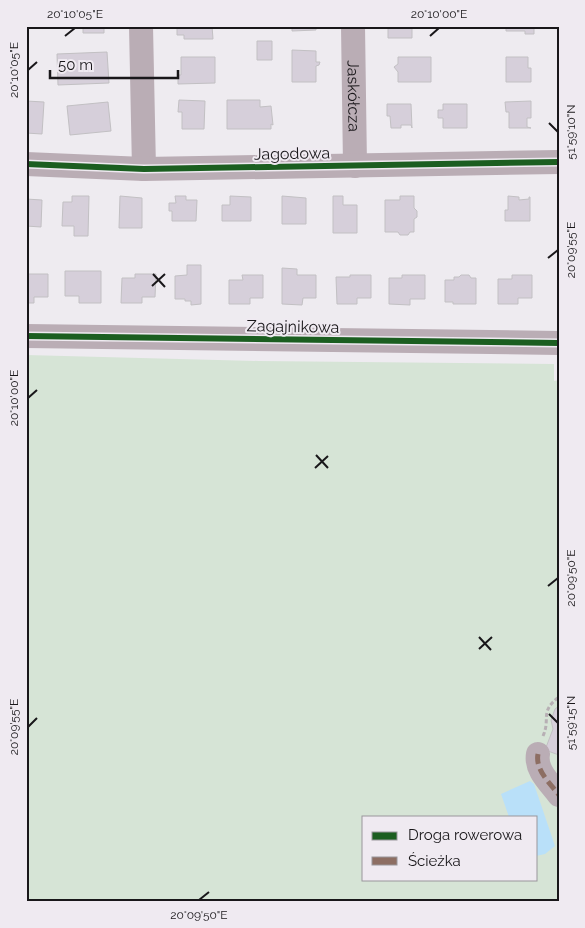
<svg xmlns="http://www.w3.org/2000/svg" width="585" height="928" font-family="Raleway,sans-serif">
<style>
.green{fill:#d6e4d6;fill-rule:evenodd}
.water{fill:#b9e0f9}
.building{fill:#d6cfda;stroke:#c2c0c3}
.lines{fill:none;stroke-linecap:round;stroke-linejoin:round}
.path{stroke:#b7afb4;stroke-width:3;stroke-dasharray:4 2.5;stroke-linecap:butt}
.minor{stroke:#baadb5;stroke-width:24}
.quiet{stroke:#8d6e63;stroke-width:5;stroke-dasharray:10 5;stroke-linecap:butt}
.cycleway-casing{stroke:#efeaf1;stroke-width:9}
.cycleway{stroke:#1b5e20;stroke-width:6}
.ticks{fill:none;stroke:#19171a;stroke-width:2}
.labels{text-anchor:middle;stroke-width:4;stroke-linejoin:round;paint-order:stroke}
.street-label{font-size:16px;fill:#19171a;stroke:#efeaf1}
.neatline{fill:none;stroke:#19171a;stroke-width:2}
.ticks-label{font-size:12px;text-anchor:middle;fill:#19171a}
</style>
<rect width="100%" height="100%" fill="#eeebf0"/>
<path class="green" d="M26,355L259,361L554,364V381L559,380V902H26ZM364,817H536V879H364Z"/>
<path class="water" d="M530,781L534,784L555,846L545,854L536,856V817H509L501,794Z"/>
<path class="building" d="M83,26H104V33H83Z
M177,26H212L213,39H184V35H177Z
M292,26H316V30L292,31Z
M388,26H412V38H388Z
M506,26H534V34H525V31H506Z
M257,41H272V60H257Z
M292,50L316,51V62H320L319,65L316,66V82H292Z
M107,52L109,83L58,85L57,54Z
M181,57H215V83L178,84V75H181Z
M398,57H431V82H398V72L394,67L398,64Z
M506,57H528V68H531V82H506Z
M179,100L205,101L204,129H182V112H178Z
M227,100H260V107L271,106L273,125L271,124V129H227Z
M26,101L44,102L42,134L26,133Z
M531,101V118H527V127L531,128H509V112H506L505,102Z
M108,102L111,131L70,135L67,106Z
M387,104H411L412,128L411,125H401V128H391L390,116H387Z
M443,104H467V128H443V118H438V110H443Z
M72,196H89L88,236H74V226H62L63,202H72Z
M120,196L142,198V228H119Z
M175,196H186V200H197L196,221H172V211H169V203H176Z
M230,196L251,197V221H222V205H230Z
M282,196L306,198V224H282Z
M333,196H343V205H357V233H333Z
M400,196H414V208L417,211V217L414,219V232H410L408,235H400L398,232H385V200H400Z
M508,196L519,197V200L529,199V197H530V221H505V210H508Z
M26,199L42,200L41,227L26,226Z
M187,265H201V304L191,305V301H185V299H175V276L187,275Z
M282,268L297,269V275H316V298H303L302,305L282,304Z
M65,271H101V303H79V296H65Z
M28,274H48V297H34V303H26V277H28Z
M135,274H156L155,297H142V303H121L122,278H135Z
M242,275H263V298H250V304H229V280H243Z
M350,275H371V298H357V304H337L336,277H350Z
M402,275H425V299H410V305L389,304V278H402Z
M461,275H469L471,278H476V304H453V302H445V280H454V277H459Z
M512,275H532V298H518V304H498V279H512Z
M559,706V755L545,750L553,729L551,720L555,709Z"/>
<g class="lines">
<path class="path" d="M543,736C551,718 539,712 559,697"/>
<g class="minor">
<path d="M141,26L144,169"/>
<path id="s1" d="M353,26L355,166"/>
<path d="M26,164L144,169L559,162"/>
<path d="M26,336L559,343"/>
<path d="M538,754C535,770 550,783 559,795"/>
</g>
<path class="quiet" d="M538,754C535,770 550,783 559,795"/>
<defs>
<path id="cycleway" d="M26,164L144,169L559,162
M26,336L559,343"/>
</defs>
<use href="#cycleway" class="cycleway-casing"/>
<use href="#cycleway" class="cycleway"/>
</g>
<path class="ticks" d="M65,36L75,28M430,36L439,28M28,70L37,62M549,123L558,132M548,258L558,250M153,274L165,287M152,286L165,274M28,398L37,390M316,455L328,468M315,468L328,456M548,586L558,578M479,637L491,650M479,649L492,637M549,714L558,723M28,727L37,718M199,900L209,892"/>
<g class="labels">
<g class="street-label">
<text dy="6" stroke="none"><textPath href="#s1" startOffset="70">Jaskółcza</textPath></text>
<text transform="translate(292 153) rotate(-1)" y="6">Jagodowa</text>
<text transform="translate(293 326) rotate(1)" y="6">Zagajnikowa</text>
</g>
</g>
<rect width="585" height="928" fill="none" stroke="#efeaf1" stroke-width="55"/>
<rect x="362" y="816" width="175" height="65" fill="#efeaf1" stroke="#99969b"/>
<rect x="372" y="832" width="25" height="8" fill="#1b5e20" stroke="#99969b"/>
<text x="408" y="840" font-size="15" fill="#19171a">Droga rowerowa</text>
<rect x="372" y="857" width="25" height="8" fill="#8d6e63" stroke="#99969b"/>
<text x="408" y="866" font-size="15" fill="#19171a">Ścieżka</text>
<path d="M50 70v8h128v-8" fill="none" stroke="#19171a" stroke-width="2.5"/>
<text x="58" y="70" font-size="15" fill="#19171a" stroke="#efeaf1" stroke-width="4" paint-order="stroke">50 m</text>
<rect x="28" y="28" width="530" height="872" class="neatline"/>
<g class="ticks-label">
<text x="75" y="18">20°10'05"E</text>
<text x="439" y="18">20°10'00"E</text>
<text transform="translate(14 70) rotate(-90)" y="4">20°10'05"E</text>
<text transform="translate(571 132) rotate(-90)" y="4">51°59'10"N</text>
<text transform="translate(571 250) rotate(-90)" y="4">20°09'55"E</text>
<text transform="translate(14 398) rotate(-90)" y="4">20°10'00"E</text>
<text transform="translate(571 578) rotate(-90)" y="4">20°09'50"E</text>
<text transform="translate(571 723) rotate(-90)" y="4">51°59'15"N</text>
<text transform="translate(14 727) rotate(-90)" y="4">20°09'55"E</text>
<text x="199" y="919">20°09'50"E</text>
</g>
</svg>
